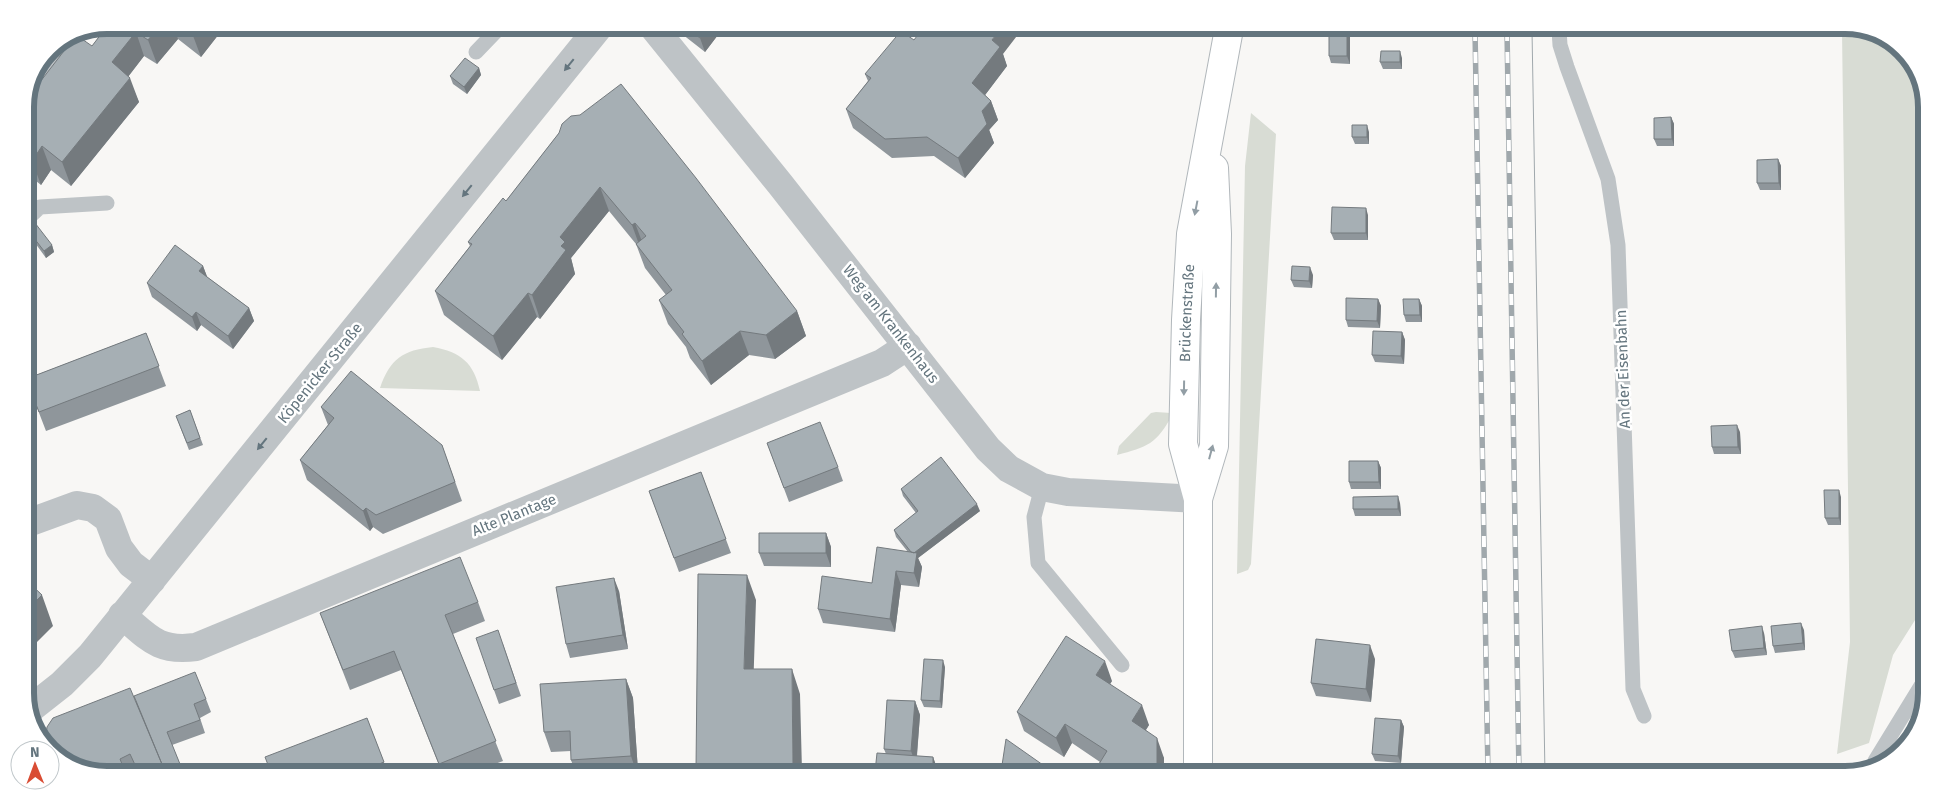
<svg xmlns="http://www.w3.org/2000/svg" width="1952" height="800" font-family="'Fira Sans',sans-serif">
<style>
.green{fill:#d8dcd4}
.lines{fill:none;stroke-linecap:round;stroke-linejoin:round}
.secondary-casing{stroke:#b1b7bb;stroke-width:30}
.service{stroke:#bec3c6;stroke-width:15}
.minor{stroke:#bec3c6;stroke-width:28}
.secondary{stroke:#fff;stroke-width:28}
.tram{stroke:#a0a8ac;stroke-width:1}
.rail-casing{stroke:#a0a8ac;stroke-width:5.5}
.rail{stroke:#fff;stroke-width:4;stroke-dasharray:11;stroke-linecap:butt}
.wall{fill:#8f969b}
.shaded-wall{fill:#747a7e}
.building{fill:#a6afb4;stroke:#747a7e}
.oneway{fill:#64757e}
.oneway2{fill:#929ea5}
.labels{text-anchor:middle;stroke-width:5;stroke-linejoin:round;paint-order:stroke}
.street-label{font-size:15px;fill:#64757e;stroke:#fff}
.rim{fill:none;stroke:#64757e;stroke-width:6}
</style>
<rect width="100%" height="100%" fill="#f8f7f5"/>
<path class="green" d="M1842,31H1876L1910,57L1927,102L1922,609L1893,655L1869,743L1837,754L1850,642Z
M1251,113L1276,134L1251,564L1248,570L1237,574L1245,166Z
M433,347C461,352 474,363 480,391L380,388C390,359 403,350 433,347Z
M1156,412L1171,413L1172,415C1157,444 1147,447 1117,455L1119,446L1151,413Z"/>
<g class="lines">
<defs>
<g id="secondary">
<path d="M1198,499L1214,446L1217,234L1214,168"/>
<path id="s1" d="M1198,773V499L1183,444L1186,320L1191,234L1229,29"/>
</g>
</defs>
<use href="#secondary" class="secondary-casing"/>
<path class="service" d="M1559,30L1560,45L1567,67L1608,179L1618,245L1633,689L1644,716
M476,52L501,26
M35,80L44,74L74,39
M25,221L40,207L107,203
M1042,487L1034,517L1038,563L1122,665
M1874,766L1875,761L1921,686"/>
<path class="minor" d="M653,27L780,184L988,449L1009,469L1042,487L1068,492L1198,499
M25,524L77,505L93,508L108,519L119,548L131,564L152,580
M122,615C149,638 158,652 196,647L882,363L908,346
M29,710L62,684L90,656L599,27"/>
<use href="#secondary" class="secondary"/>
<path class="tram" d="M1532,30L1545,774"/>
<defs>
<path id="rail" d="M1475,30L1488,774
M1507,30L1519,774"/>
</defs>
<use href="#rail" class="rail-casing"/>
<use href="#rail" class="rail"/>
</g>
<path class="wall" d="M108,25H226L201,57L178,39L157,64L144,56L128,77L139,102L71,186L51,170L41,185L25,172V102L40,82L92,46Z
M673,27H724L705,52Z
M1350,33V64L1331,63L1329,56Z
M914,40L1003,54L1007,66L985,95L991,101L998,120L989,130L994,143L965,178L934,156L892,158L853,128L846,109L868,81L865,74Z
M1402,58V69H1383L1380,62Z
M479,68L481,75L467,94L453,84L450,76Z
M1671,117L1674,124V146H1657L1654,139Z
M1369,132V144H1355L1352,137Z
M559,133L797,311L806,336L775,359L749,355L711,385L690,358L686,347L668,324L659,300L666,295L645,268L636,244L609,211L571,258L575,274L540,319L537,317L502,360L444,315L435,291L470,246L468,242L506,201Z
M1778,159L1781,166V190H1760L1757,183Z
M1368,215V240H1334L1331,233Z
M27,229L52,245L54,252L46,258L30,236Z
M203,266L207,277L249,308L254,321L233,349L201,325L197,331L152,297L147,283Z
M1313,275L1312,288L1294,287L1291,280Z
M1378,299L1381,306L1380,328L1348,327L1346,320Z
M1419,299L1422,306V322H1406L1404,315Z
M1402,332L1405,340L1404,364L1375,362L1372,355Z
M146,333L166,386L46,431L26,379Z
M321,407L442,445L462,501L383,534L373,527L370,531L307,480L300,460L328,425Z
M190,410L203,445L189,450L176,416Z
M1740,432L1741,454H1714L1712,447Z
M767,443L838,467L843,481L789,502Z
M1378,461L1381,468V489H1351L1349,482Z
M701,472L731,553L679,572L649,491Z
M901,489L980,511L918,558L922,567L919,587L901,585L895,632L823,623L818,609L872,583L908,552L896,537L894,530L916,513L903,496Z
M1841,497V525H1828L1825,518Z
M1400,503L1401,516H1355L1353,509Z
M826,533L831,547V567L764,566L759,553Z
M619,591L628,649L570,658L566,644Z
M478,602L485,621L453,634L503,761L479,770H441L401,670L350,690L320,613Z
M1804,630L1805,650L1775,653L1773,646Z
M1764,633L1767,655L1735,658L1732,651Z
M503,644L521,696L499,704L494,690Z
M1375,659L1371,702L1316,696L1311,683Z
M945,667L942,708L924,707L921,700Z
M626,679L633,698L638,771H575L571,760V751L551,752L544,732Z
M1112,681L1110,684L1149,725L1146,730L1164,758V773L1102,772L1099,764L1100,762L1072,743L1064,757L1024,731L1017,712Z
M206,699L211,712L200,718L205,733L172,745L182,769H76L136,701Z
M915,701L920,715L917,756L933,757L938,771L886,754L884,749Z
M367,718L387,770H270Z
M1401,720L1404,727L1401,763L1375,761L1372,754Z"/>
<path class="shaded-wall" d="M160,25H173L178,39L157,64L148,40Z
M198,25H226L201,57L192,33Z
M709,27H724L705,52L700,38Z
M1001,28H1023L1003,54L1007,66L979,103L972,83L992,40Z
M1347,29H1349L1350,33V64L1347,56Z
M136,32L144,56L120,87L112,62Z
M1400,51L1402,58V69L1400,62Z
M479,68L481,75L467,94L464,87Z
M130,78L139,102L71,186L62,162Z
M991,101L998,120L989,130L982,111Z
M1671,117L1674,124V146L1672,139Z
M987,124L994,143L965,178L958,158Z
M1367,125L1369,132V144L1367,137Z
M42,146L51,170L41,185L32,161Z
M1778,159L1781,166V190L1779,183Z
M600,187L609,211L571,258L575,274L540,319L532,295L560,237Z
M1366,208L1368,215V240L1366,233Z
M635,223L644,247L641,250L632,225Z
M52,245L54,252L46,258L44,251Z
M203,266L208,279L199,271Z
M1310,267L1313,275L1312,288L1309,281Z
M528,293L537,317L502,360L493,336Z
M1378,299L1381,306L1380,328L1377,321Z
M1419,299L1422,306V322L1420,315Z
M249,308L254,321L233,349L228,336Z
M797,311L806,336L775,359L766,335Z
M196,312L201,325L197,331L192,317Z
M740,331L749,355L711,385L702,361Z
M1402,332L1405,340L1404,364L1401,356Z
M1737,425L1740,432L1741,454L1738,447Z
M1378,461L1381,468V489L1379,482Z
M1839,490L1841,497V525L1839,518Z
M1398,496L1400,503L1401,516L1398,509Z
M977,504L980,511L918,558L922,567L919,587L914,573L912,554Z
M366,508L373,527L370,531L363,511Z
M826,533L831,547V567L826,553Z
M896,571L901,585L895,632L890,619Z
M747,575L756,600L753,693L744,669Z
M614,578L619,591L628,649L623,635Z
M42,595L53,626L25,654V612Z
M1801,623L1804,630L1805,650L1803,643Z
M1762,626L1764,633L1767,655L1764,648Z
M1370,645L1375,659L1371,702L1366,689Z
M943,660L945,667L942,708L940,701Z
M1105,661L1112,681L1103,695L1096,675Z
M792,669L800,694L802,771H793Z
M626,679L633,698L638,771H636L631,756Z
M915,701L920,715L916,765L911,751Z
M1142,705L1149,725L1139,740L1132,721Z
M1401,720L1404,727L1401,763L1398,756Z
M1065,724L1072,743L1064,757L1056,738Z
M1157,738L1164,758V773H1152Z
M933,757L938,771V772H933Z"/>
<path class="building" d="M108,25H160L148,40L136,32L112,62L130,78L62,162L42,146L32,161L25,155V102L35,79L40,82L74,38L79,37L92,46Z
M182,25H198L192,33Z
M685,27H709L700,38Z
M923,28H1001L992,40L1000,47L972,83L991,101L982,111L987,124L958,158L927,137L885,139L846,109L871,78L865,74L901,31L914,40Z
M1329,29H1347V56H1329Z
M1381,51H1400V62H1380Z
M465,58L479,68L464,87L450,76Z
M621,84L696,178L797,311L766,335L740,331L702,361L682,334L684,332L659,300L672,290L636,244L646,236L635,223L632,225L600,187L560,237L565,242L561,246L566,250L532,295L528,293L493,336L435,291L472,244L468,242L503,198L506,201L559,133L562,124L571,116L580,115Z
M1671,117L1672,139H1654V118Z
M1352,125H1367V137H1352Z
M1778,159L1779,183H1757V160Z
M1332,207L1366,208V233H1331Z
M35,223L52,245L44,251L27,229Z
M175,245L203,266L199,271L249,308L228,336L196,312L192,317L147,283Z
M1292,266L1310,267L1309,281L1291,280Z
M1346,298L1378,299L1377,321L1346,320Z
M1403,299H1419L1420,315H1404Z
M1373,331L1402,332L1401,356L1372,355Z
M146,333L159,366L39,412L26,379Z
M351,371L442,445L455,482L376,515L366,508L363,511L300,460L334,418L321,407Z
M190,410L200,438L187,443L176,416Z
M820,422L838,467L784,488L767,443Z
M1737,425L1738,447H1712L1711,426Z
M941,457L977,504L914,553L911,552L894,530L918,511L901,489Z
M1349,461H1378L1379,482H1349Z
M701,472L726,539L674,558L649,491Z
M1824,490H1839V518H1825Z
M1398,496V509H1353V497Z
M759,533H826V553H759Z
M877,547L917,553L914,573L896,571L890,619L818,609L822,576L872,583Z
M460,557L478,602L445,615L496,741L439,764L394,651L343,670L320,613Z
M698,574L747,575L744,669H792L793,771H696Z
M614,578L623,635L566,644L556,587Z
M25,579L42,595L25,612Z
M1801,623L1803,643L1773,646L1771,626Z
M1762,626L1764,648L1732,651L1729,630Z
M498,630L516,683L494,690L476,638Z
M1066,636L1105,661L1096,675L1142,705L1132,721L1157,738V766L1152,773L1111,772L1099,764L1107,751L1065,724L1056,738L1017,712Z
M1316,639L1370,645L1366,689L1311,683Z
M924,659L943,660L940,701L921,700Z
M195,672L206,699L194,704L200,720L167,732L182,769H164L134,696Z
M626,679L631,756L571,760L570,731L544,732L540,684Z
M130,688L164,769H137L130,754L120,759L124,769H98V767L93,769H76L45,745L47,727L53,718Z
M887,700L915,701L911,751L884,749Z
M367,718L384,762L365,770H270L265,757Z
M1375,718L1401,720L1398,756L1372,754Z
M1006,739L1053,772H1028L1024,770L1020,772H1001Z
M877,753L933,757V772H875Z"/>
<defs><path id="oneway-solid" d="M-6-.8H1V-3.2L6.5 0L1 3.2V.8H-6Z" transform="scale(1.25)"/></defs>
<g class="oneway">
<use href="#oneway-solid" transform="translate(569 65) rotate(129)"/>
<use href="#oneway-solid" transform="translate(467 191) rotate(129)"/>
<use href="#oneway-solid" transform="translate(262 444) rotate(129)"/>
</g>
<g class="oneway2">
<use href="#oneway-solid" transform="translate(1196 208) rotate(101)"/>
<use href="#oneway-solid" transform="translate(1216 290) rotate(-89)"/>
<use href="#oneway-solid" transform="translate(1184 388) rotate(91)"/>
<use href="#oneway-solid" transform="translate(1211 452) rotate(-75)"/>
</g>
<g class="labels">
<g class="street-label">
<text dy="5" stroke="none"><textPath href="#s1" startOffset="462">Brückenstraße</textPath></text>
<text transform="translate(891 324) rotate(52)" y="5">Weg am Krankenhaus</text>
<text transform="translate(1623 369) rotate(-92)" y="5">An der Eisenbahn</text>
<text transform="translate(320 373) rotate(-51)" y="5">Köpenicker Straße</text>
<text transform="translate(514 515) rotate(-22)" y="5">Alte Plantage</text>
</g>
</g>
<path d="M0 0H1952V800H0ZM107 34H1845A73 73 0 0 1 1918 107V693A73 73 0 0 1 1845 766H107A73 73 0 0 1 34 693V107A73 73 0 0 1 107 34Z" fill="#fff" fill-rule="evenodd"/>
<path class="rim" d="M107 34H1845A73 73 0 0 1 1918 107V693A73 73 0 0 1 1845 766H107A73 73 0 0 1 34 693V107A73 73 0 0 1 107 34Z"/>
<g transform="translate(35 765) rotate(359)"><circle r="24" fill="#ffffff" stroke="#c1c8cb"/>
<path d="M0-4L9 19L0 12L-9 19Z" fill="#d94c33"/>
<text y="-8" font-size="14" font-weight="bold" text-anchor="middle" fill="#64757e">N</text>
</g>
</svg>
